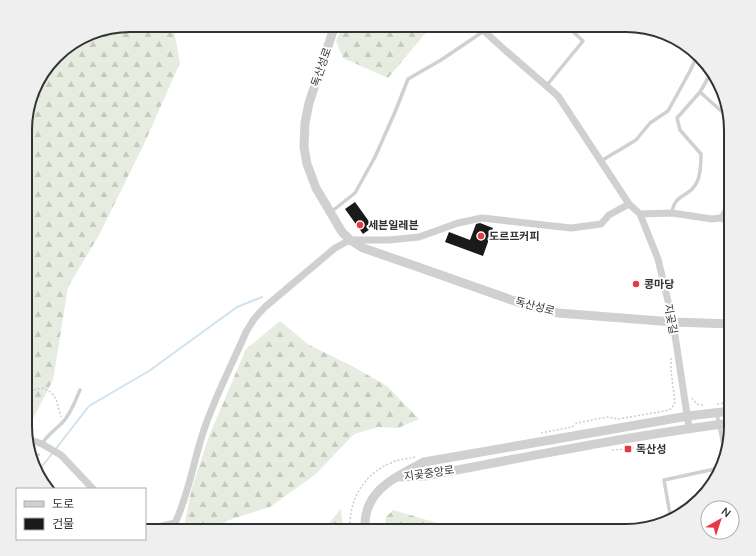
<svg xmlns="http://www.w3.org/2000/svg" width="756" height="556" font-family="'Nunito Sans','Noto Sans KR',sans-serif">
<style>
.forest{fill:url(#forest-firs)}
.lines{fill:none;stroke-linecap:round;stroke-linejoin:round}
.stream{stroke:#cfe2ee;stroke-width:2}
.building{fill:#1a1a1a}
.path{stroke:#cdcdcd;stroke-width:1.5;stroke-dasharray:2 2;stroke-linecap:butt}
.service{stroke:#d0d0d0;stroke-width:3.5}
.minor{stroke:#d0d0d0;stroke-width:7}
.tertiary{stroke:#d0d0d0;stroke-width:9}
.poi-dot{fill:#e63946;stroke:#fff;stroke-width:1.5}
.labels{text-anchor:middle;stroke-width:4;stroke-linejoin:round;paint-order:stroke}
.street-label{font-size:11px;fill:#333;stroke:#fff}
.poi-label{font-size:11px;font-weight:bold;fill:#333;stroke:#fff;text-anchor:start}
.rim{fill:none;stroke:#333;stroke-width:2}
</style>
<defs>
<pattern id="forest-firs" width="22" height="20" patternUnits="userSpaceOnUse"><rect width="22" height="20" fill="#e6ecdf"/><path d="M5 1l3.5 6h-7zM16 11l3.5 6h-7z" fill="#c6cbc0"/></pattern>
</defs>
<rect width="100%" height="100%" fill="#fff"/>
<path class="forest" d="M130,25H173L180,63L144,144L99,235L68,287L53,380L26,432V116L39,78L61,51L96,31Z
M343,25H434L424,35L388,78L343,58L336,41Z
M280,321L309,345L352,366L387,386L419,419L398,428L378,427L354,434L316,474L270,507L232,519L204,531H188L184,526L192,488L209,436L246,349Z
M341,509L343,531H322Z
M393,510L437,523L443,531H384L386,517Z"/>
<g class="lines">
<path class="stream" d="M37,473L89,406L149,371L237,307L262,297"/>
</g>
<path class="building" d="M355,202L373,227L363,234L345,209Z
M480,223L493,228L483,256L445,242L449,232L470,240L476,224Z"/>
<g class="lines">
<path class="path" d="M26,388L34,390L42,388C57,392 57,404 61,417
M692,398L697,404L703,405
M717,404L731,402
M541,433L572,427L577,423L607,417L618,419L665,411L671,409L675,402L671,371V358
M612,450L628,449L656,443
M30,451L39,455
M34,462L41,452
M350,531C348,500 364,473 393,462C400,459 408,459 415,457"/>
<path class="service" d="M695,59L702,62
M547,85L583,41L566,25
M700,92L729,118
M601,161L636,140L650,123L668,111L690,71L697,56
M331,212L355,193L375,157L395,112L408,79L441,60L484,31
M672,213C674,193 690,198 697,182C701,174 701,163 701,154L680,130L677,118L700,92L711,73
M720,218L731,199
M717,414L724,451
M42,444C47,435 55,430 62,423C71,414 75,401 80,390
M671,520L664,480L715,469L718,467"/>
<path class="minor" d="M481,25L484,31L506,51L558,96L629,204L640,214L658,259L673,322L689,428
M640,214L672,213L712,219L720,218L731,221
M26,438L42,444L61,455L93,489
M175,523L179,531
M145,528L158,527L175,523C190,492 194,456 206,424C217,393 233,362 246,332L254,319L265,307L335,248L350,240H389L419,237L458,223L482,218L571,228L601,224L609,215L629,204"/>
<path class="tertiary" d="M335,25L309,103L305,123L304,147L307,164L316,188L342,232L350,240L363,248L418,267L526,305L558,313L673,322L731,324
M399,477L425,476C526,457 628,436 731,423
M365,531C362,491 394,478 424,462L688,416L731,411"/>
</g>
<g class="poi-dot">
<circle cx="360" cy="225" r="4"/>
<circle cx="481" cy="236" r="4"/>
<circle cx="636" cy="284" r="4"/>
<rect x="624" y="445" width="8" height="8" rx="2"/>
</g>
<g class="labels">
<g class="street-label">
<text transform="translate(321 67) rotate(-71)" y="4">독산성로</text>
<text transform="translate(535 306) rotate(15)" y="4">독산성로</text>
<text transform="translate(671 319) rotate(79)" y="4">지곶길</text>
<text transform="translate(429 473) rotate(-8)" y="4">지곶중앙로</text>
</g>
<g class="poi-label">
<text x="368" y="229">세븐일레븐</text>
<text x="489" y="240">도르프커피</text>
<text x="644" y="288">콩마당</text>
<text x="636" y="453">독산성</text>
</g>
</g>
<path d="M0 0H756V556H0ZM130 32H626A98 98 0 0 1 724 130V426A98 98 0 0 1 626 524H130A98 98 0 0 1 32 426V130A98 98 0 0 1 130 32Z" fill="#efefef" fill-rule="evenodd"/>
<path class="rim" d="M130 32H626A98 98 0 0 1 724 130V426A98 98 0 0 1 626 524H130A98 98 0 0 1 32 426V130A98 98 0 0 1 130 32Z"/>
<rect x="16" y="488" width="130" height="52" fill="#ffffff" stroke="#adadad"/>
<rect x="24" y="501" width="20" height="6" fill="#d0d0d0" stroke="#adadad"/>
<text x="52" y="508" font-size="12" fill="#333333">도로</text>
<rect x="24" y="518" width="20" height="12" fill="#1a1a1a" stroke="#adadad"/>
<text x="52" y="528" font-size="12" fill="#333333">건물</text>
<g transform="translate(720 520) rotate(39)"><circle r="19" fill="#ffffff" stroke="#adadad"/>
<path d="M0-3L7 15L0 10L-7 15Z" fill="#e63946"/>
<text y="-6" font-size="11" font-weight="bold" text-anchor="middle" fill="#333333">N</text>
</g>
</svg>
